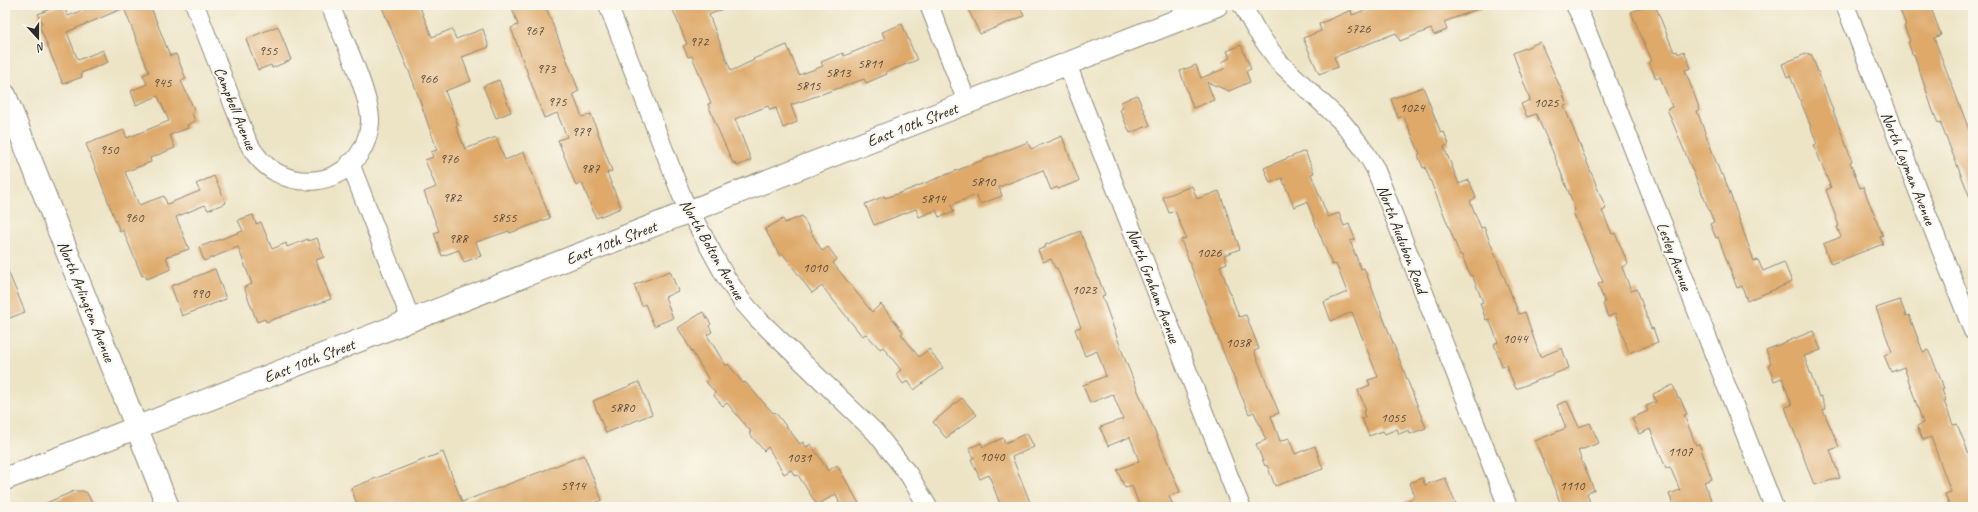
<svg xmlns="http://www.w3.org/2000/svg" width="1978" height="512" font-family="Caveat,sans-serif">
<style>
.building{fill:#dea969}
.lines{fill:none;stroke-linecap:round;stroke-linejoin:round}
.minor-casing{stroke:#8c8878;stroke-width:20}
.secondary-casing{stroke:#8c8878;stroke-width:24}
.minor{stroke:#fff;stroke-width:18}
.secondary{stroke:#fff;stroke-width:22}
.labels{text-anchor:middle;stroke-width:3.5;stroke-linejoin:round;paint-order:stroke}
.number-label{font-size:14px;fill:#584a3a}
.street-label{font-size:16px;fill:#2b2b2b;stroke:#fbf7ec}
</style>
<rect width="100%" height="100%" fill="#fbf7ec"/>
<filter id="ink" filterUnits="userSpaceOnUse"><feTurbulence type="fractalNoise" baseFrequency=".025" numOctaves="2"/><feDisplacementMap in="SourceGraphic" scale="8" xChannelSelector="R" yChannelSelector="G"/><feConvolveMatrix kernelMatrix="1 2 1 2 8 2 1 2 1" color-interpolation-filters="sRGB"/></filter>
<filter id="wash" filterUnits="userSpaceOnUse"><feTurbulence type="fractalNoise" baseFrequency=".012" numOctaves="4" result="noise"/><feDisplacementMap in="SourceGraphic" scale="16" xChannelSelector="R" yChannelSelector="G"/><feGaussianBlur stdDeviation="0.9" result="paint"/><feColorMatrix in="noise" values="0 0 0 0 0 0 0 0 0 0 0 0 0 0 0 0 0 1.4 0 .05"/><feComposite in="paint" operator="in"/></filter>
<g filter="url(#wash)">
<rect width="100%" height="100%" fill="#ede4c6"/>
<g id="blocks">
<path class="building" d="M60,5H63L68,16L96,5H150L170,56L176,54L186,79L181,81L194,109L192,114L195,121L187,125L188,128L170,135L175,148L150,158L151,162L125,172L139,205L164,196L167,204L200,191L196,184L214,176L226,203L208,210L205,205L176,217L189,249L166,257L171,269L147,279L145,275L142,276L123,230L120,232L86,144L124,130L127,138L169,121L158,96L136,105L131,91L147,84L143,75L149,72L124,8L67,32L78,60L103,50L108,62L81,73L82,77L63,84L39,25L42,23L38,14Z
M381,5H419L432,37L452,29L456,39L483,29L489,47L462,57L471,81L445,91L458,125L456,126L465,149L496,137L505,160L524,152L550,218L510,233L509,231L476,242L481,256L464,262L459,250L442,256L434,233L439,231L424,192L436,187L425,160L433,157L431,152L437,150L413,81Z
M511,5H545L579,91L573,94L582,117L591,114L612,171L607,173L621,208L596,218L582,183L576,186L558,140L567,137L557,113L544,118L511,28L518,25Z
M671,5H732L709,15L731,71L754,60L753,59L787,45L799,75L823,66L821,62L843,53L844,56L885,39L882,32L902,24L917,60L886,72L887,74L866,83L864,79L791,105L797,122L783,128L776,108L770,110L768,106L735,119L751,160L737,166L735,162L733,163L716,125L708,104L711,103L692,56L688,57L683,46L687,44Z
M966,5H1019L1024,16L980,34Z
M1378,5H1485V6L1444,22L1447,30L1434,35L1431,29L1400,41L1396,33L1334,57L1338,67L1319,74L1303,38L1321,31L1319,24L1351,10L1352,15Z
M1650,5H1655L1674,52L1677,51L1678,54L1684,51L1691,68L1685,70L1700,110L1697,111L1721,175L1723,174L1754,261L1758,260L1763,271L1784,262L1792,282L1747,301L1742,286L1737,288L1718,237L1716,238L1710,224L1714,222L1667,109L1672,107L1660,77L1656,79L1649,62L1652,61L1631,12Z
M1898,5H1930L1941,35L1934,38L1973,140V205L1940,122L1938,123L1933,111L1914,54H1912L1908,42L1910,41L1904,26L1906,25Z
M278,26L291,60L272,68L271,65L258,70L246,39Z
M1540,42L1561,89L1567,105L1564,106L1606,209L1602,211L1612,234L1615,233L1628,264L1622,267L1631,291L1637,289L1651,329L1653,328L1658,342L1629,353L1615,314L1608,317L1603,304L1605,303L1598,284L1603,282L1573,212L1575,211L1573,203L1552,150L1536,114L1527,117L1521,104L1530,100L1513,53Z
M1241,45L1251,69L1246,71L1250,82L1229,91L1207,82L1214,100L1193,108L1180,71L1196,65L1201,78L1224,69L1222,62L1230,58L1227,51Z
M1808,53L1809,55L1811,54L1828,97L1852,161L1850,162L1860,188L1863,187L1883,236L1880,237L1883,244L1831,264L1823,244L1841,237L1837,227L1839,226L1826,190L1831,188L1814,145L1817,144L1806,114L1790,76L1787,77L1782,64Z
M499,80L511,112L496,118L483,86Z
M1423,87L1441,133L1444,132L1449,144L1444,147L1459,184L1469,180L1476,198L1470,201L1481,228L1484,227L1519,314L1525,312L1540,357L1562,348L1569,368L1516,389L1506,365L1502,366L1494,344L1498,342L1489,319L1486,320L1480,303L1483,302L1472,275L1470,276L1462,255H1460L1431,182L1425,167L1423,168L1418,155L1420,154L1408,126L1403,116L1398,118L1391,99Z
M1137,95L1150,125L1130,133L1120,110L1123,108L1121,102Z
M1062,136L1079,181L1058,189L1057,187L1051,190L1043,170L999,187L1002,196L980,204L976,195L951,205L954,212L939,217L936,210L919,217L916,209L874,225L865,204L885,196V198L903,192L1028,142L1031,149Z
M1305,151L1314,173L1311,174L1328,217L1339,213L1344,226L1349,224L1355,239L1350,241L1361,269L1364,268L1426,428L1410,434L1409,430L1399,434L1397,429L1385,434L1383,431L1369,436L1362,418L1365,417L1363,412L1366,410L1358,390L1370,385L1368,380L1378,377L1352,312L1331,321L1324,302L1347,292L1336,264L1332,265L1307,202L1294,207L1282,178L1270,183L1264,168Z
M1192,186L1197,199L1219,191L1240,249L1224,255L1227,263L1220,266L1239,317L1246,315L1259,349L1254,351L1279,413L1271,416L1280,441L1289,438L1295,454L1315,446L1323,469L1275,486L1267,465L1265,466L1256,444L1266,440L1254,412L1249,414L1225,356L1181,240L1186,238L1175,211L1169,213L1163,197Z
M253,215L256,224L261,222L272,249L286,243L287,247L308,239V241L317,238L324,257L316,260L331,299L266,322L265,319L257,322L244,287L252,284L238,247L204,261L199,247L243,231L238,220Z
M802,216L822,251L828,247L837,259L833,263L872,312L881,304L903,332L901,334L919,357L929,349L943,368L914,390L908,381L903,384L896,374L901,370L883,347L880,349L866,334L862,336L822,286L812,293L783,254L780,256L765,229L783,219L785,223Z
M1080,231L1105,295L1102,296L1126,362L1180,492L1169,496L1174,507H1140L1132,486L1125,488L1117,470L1139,461L1130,437L1108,446L1100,427L1123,419L1113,394L1090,403L1083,385L1106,376L1097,351L1085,356L1075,329L1081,327L1057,268H1055L1051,259L1043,262L1038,250L1046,247L1045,245Z
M5,264L25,312L5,320Z
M215,269L226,299L182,316L171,286Z
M670,271L678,291L665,297L673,318L654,326L645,304L642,306L634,285Z
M1900,300L1906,316L1909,315L1923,352L1928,350L1939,374L1944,389L1942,390L1946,400L1944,401L1953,425L1957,424L1973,464V507H1950L1945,494L1951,492L1931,437L1923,440L1917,426L1923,423L1904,367L1891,372L1884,355L1892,352L1876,308Z
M703,312L711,324L709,326L712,332L707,335L726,366L728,364L743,383L745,382L773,413L775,412L800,444L803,442L806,447L811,444L828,471L837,465L861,507H841L836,494L817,505L798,475L795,476L791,470L784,474L768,447L764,451L749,433L751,432L727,403L723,406L714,396L715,392L706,382L709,380L678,328Z
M1813,331L1821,350L1804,356L1819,397L1821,396L1826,409L1823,410L1839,447L1830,450L1840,478L1814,485L1785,407L1792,405L1782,378L1774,381L1768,365L1771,363L1766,350Z
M639,382L652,414L606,433L593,401Z
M1673,385L1678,398H1680L1687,414L1684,415L1696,445L1699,444L1712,479L1704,482L1714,507H1674L1669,494L1680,490L1670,467L1666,468L1650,429L1639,434L1632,418L1648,411L1646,406L1656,402L1653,394Z
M962,398L977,415L946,438L933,422Z
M1567,401L1579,427L1590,423L1599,443L1578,451L1594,490L1587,493L1590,503L1586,504L1587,507H1562L1535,441L1566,428L1557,405Z
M1027,433L1034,447L1012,457L1032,507H1001L989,475L980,479L971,459L974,458L969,448L981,443L983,447L1003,438L1005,443Z
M443,452L462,502L584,455L602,500L585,507H358L351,488Z
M1422,478L1425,485L1445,478L1457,507H1393L1415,497L1410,483Z
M74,491H83L87,493L94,507H37Z"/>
</g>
</g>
<g filter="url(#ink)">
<use href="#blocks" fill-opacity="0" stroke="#8c8878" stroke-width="1"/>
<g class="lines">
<defs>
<path id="minor" d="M195,5L247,140C276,202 363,191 370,123C372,98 340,31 330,5
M608,5L683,199L725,276L742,301L757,318L876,433L909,475L928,507
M929,5L967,102
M1242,5L1256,30L1279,62L1343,123L1362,147L1375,168L1508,507
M1575,5L1583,21L1774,507
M1845,5L1973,331
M1067,64L1241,507
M350,163L411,320"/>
<path id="secondary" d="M5,95L168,507
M5,479L1217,5"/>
</defs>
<use href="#minor" class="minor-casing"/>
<use href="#secondary" class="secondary-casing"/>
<use href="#minor" class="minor"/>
<use href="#secondary" class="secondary"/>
</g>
</g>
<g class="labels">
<g class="number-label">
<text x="1358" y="33">5726</text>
<text x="534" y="35">967</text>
<text x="699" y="46">972</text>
<text x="268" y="55">955</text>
<text x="870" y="68">5811</text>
<text x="546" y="73">973</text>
<text x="838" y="77">5813</text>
<text x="428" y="83">966</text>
<text x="162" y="87">945</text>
<text x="808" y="90">5815</text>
<text x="557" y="106">975</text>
<text x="1546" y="107">1025</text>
<text x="1412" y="112">1024</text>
<text x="581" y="136">979</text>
<text x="109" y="154">950</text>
<text x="449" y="163">976</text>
<text x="590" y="173">987</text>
<text x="983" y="186">5810</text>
<text x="452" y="202">982</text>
<text x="933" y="203">5814</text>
<text x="134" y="222">960</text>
<text x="504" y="222">5855</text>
<text x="458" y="243">988</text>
<text x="1209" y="257">1026</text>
<text x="815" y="272">1010</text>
<text x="1084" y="294">1023</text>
<text x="200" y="298">990</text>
<text x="1515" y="343">1044</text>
<text x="1238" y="347">1038</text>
<text x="622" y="412">5880</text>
<text x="1393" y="422">1055</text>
<text x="1680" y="456">1107</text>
<text x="992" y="461">1040</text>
<text x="799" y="462">1031</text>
<text x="573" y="490">5914</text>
<text x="1572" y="490">1110</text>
</g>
<g class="street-label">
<text transform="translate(236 108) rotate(68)" y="6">Campbell Avenue</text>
<text transform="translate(912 124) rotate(-21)" y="6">East 10th Street</text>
<text transform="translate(1909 168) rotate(68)" y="6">North Layman Avenue</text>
<text transform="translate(1403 239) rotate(69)" y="6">North Audubon Road</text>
<text transform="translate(611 242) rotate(-21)" y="6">East 10th Street</text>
<text transform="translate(713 249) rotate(60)" y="6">North Bolton Avenue</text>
<text transform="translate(1675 256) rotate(69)" y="6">Lesley Avenue</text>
<text transform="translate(1154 285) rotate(69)" y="6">North Graham Avenue</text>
<text transform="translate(87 301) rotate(68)" y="6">North Arlington Avenue</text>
<text transform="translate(309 360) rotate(-21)" y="6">East 10th Street</text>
</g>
</g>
<rect width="1978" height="512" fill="none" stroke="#fbf7ec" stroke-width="20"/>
<g transform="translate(38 38) rotate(159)" stroke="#fbf7ec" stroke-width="3" paint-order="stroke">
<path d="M0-3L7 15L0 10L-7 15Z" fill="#2b2b2b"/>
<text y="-6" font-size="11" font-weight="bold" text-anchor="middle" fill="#2b2b2b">N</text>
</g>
</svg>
